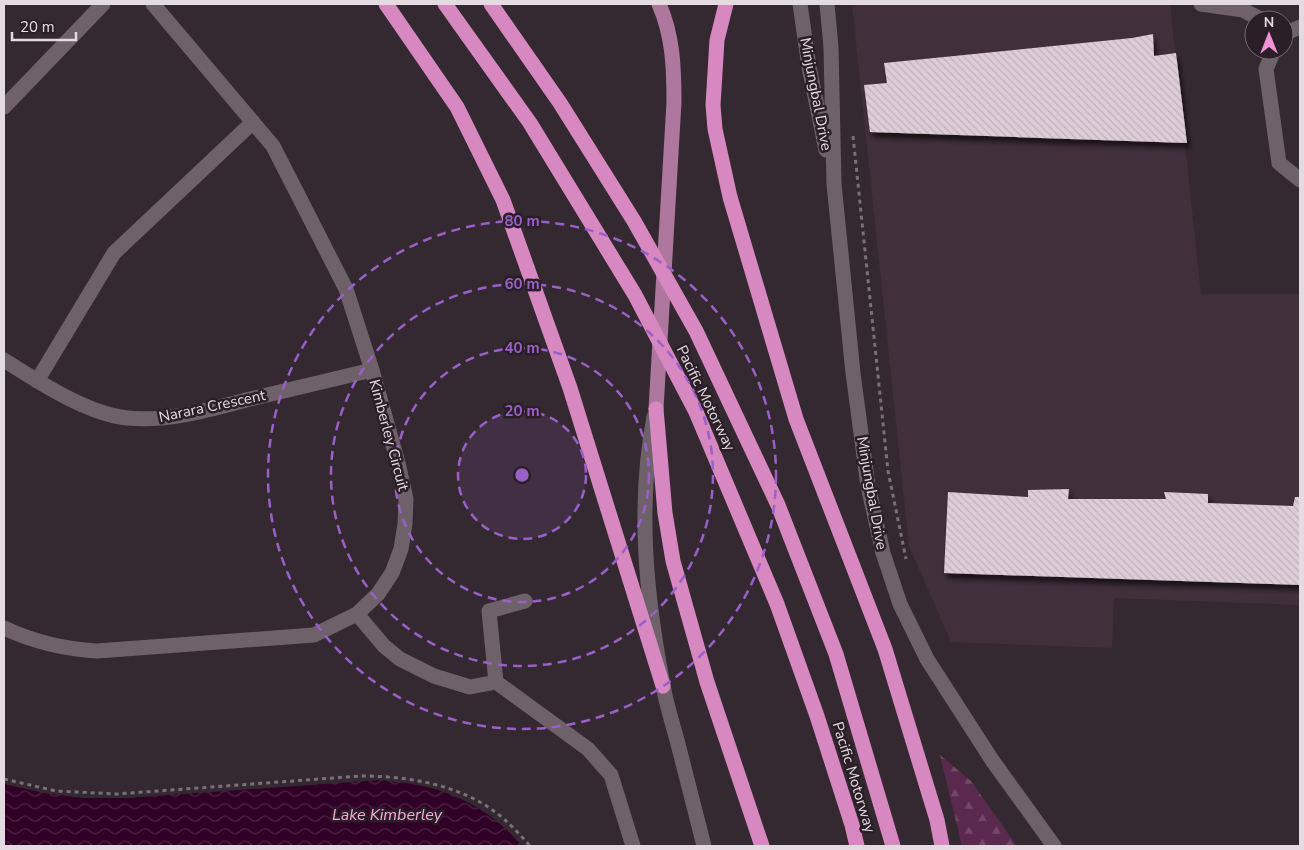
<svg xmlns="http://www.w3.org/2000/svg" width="1304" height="850" font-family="'Nunito Sans',sans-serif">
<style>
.built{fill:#412f3c}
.forest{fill:url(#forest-firs)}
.water{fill:url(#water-waves)}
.building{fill:url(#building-back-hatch);filter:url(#shadow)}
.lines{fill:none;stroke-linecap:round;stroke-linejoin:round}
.path{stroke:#7b7077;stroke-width:3;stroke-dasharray:4 4;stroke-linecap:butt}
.minor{stroke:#6f616a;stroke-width:15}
.major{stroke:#ae789e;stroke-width:15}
.highway{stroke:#d888c1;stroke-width:15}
.ring{fill:none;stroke:#9a60c9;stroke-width:2.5;stroke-dasharray:9 6}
.labels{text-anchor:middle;stroke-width:5;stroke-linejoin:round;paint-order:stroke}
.street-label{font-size:15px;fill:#e4dbe1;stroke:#2b1f27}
.water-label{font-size:16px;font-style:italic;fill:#fda9e4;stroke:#2b1f27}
.centre{fill:#9a60c9;stroke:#2b1f27;stroke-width:2.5}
.ring-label{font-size:15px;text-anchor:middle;font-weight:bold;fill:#9a60c9;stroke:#2b1f27;stroke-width:5;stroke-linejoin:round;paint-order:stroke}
</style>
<defs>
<pattern id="forest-firs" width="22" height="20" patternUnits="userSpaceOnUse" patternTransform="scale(1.25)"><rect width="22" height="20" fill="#5b284e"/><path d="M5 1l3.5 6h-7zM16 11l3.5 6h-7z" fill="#724767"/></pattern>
<pattern id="water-waves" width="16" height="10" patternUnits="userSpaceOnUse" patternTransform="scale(1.25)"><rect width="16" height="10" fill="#300026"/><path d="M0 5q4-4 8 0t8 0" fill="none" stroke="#4e2545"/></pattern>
<pattern id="building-back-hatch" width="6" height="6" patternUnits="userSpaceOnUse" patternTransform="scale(1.25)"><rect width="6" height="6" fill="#ddcdd8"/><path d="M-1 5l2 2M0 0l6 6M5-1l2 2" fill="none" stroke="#beb1ba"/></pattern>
<filter id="shadow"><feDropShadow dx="3" dy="5.5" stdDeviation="2.5" flood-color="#0009"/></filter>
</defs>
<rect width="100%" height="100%" fill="#352931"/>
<path class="built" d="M852,4H1170L1201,294H1300V605L1114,598L1112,648L951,642L909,546Z"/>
<path class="forest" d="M940,755L971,781L1017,846H962Z"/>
<path class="water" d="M380,780C392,782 406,782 418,785C459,793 495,814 522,846H4V784L44,793L82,798H128Z"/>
<path class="building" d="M1153,34L1154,56L1176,53L1187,143L870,132L864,85L887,83L884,63L1132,38Z
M1069,489L1068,499H1166L1164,492L1208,494V503L1293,506L1295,497H1300V585L944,573L948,492L1028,497V490Z"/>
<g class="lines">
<path class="path" d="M853,136L888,471L906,559
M4,779L56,791L117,794L360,776C410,776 465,785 504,819C513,827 522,837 530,846"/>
<path class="minor" d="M800,4L809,67L826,150
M827,4L831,47L834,184L853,373L868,486L883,553L900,604L927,659L992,760L1054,846
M1201,4L1243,10L1262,20
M1284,34L1300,27
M1274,50L1266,69L1279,163L1300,180
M4,107L103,4
M4,360C37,381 87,414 127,418C167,422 208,410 246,400C288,390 330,380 372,370
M37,381L114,253L253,122
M654,417C637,507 646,596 663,685C666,703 672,722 677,740C686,775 695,811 704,846
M357,614L384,646L400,659L434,676L470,687L496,682L489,611L525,601
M4,628C34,642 63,649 97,651L314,635L357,614L378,594L392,573L401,549L405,524L406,499L398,463L372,370L346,289L273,146L153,4
M496,682L588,749L611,775L633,846"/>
<path class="major" d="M656,409L674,102C674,68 673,36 659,4"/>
<path class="highway" d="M386,4L457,107L503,200L570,388L663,686
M445,4L530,123L635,295L696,412L777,604L817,716L852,825L857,846
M491,4L560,103L634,221L696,331L778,505L836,654L893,846
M726,4L717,40L713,105L715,129L730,197L796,419L885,649L937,820L942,846
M656,409L665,513L673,561L707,682L762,846"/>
</g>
<circle cx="522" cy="475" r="64" fill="#9a60c9" fill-opacity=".12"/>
<g class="ring">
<circle cx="522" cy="475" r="64"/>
<circle cx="522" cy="475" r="127"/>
<circle cx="522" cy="475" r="191"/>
<circle cx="522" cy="475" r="254"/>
</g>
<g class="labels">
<g class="street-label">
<text transform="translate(816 94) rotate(79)" y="5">Minjungbal Drive</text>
<text transform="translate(706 398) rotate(64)" y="5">Pacific Motorway</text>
<text transform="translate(212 406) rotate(-12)" y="5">Narara Crescent</text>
<text transform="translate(389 435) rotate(75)" y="5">Kimberley Circuit</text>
<text transform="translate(872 493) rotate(80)" y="5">Minjungbal Drive</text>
<text transform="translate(854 777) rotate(73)" y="5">Pacific Motorway</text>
</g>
<g class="water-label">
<text x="387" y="820">Lake Kimberley</text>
</g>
</g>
<circle cx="522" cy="475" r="8" class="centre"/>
<g class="ring-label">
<text x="522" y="226">80 m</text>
<text x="522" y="289">60 m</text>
<text x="522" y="353">40 m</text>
<text x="522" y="416">20 m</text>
</g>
<rect width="1304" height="850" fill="none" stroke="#e4dbe1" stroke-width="10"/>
<g transform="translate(1269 35)"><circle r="24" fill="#2b1f27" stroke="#756a71"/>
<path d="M0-4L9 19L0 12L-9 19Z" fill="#f291d6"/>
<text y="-8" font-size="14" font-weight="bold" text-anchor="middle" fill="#e4dbe1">N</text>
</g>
<path d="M12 32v8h64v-8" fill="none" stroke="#e4dbe1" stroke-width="2.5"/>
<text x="20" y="32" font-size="15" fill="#e4dbe1" stroke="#2b1f27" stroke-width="4" paint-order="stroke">20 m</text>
</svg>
